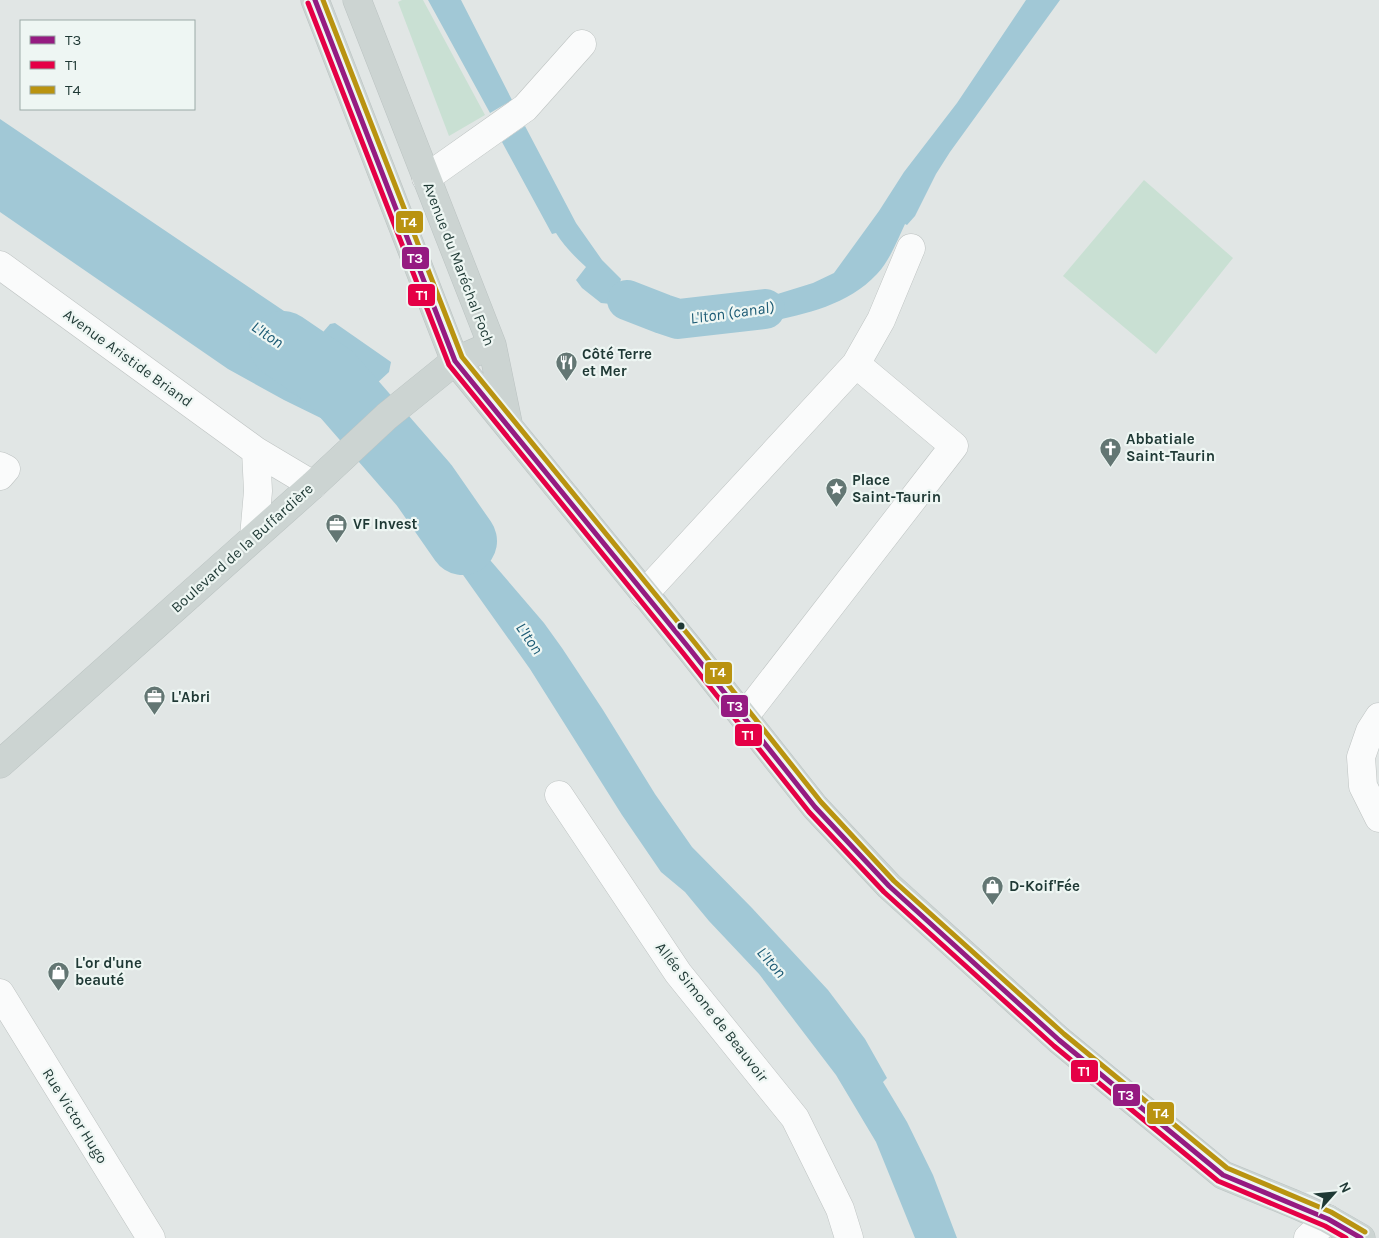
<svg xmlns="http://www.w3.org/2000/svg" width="1379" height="1238" font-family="Karla,sans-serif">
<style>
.green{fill:#c9e0d3}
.water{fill:#a1c8d6}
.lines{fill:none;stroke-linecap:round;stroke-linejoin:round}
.canal{stroke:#a1c8d6;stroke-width:40}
.river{stroke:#a1c8d6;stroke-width:68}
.minor-casing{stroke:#bec3c2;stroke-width:29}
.major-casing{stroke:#bbc3c2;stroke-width:29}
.minor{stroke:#fafbfb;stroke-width:28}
.major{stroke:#ccd4d2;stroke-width:28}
.bus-1-casing{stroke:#eef6f3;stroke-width:9}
.bus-2-casing{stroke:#eef6f3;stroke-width:9}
.bus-3-casing{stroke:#eef6f3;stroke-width:9}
.bus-1{stroke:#951b81;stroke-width:5}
.bus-2{stroke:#e50046;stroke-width:5}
.bus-3{stroke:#b99310;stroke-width:5}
.bus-dot{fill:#1f3935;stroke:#eef6f3;stroke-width:2}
.labels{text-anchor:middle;stroke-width:4.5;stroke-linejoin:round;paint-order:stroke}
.street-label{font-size:15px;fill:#1f3935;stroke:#eef6f3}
.poi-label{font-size:15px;font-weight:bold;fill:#1f3935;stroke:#eef6f3;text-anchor:start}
.water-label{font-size:16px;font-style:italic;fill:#1b5a74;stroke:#eef6f3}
.line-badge{stroke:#eef6f3;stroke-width:2}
.badge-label{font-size:14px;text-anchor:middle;font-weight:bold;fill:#fff}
</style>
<rect width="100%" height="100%" fill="#e1e6e5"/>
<path class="green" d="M402,0H423L485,115L449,136L398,2Z
M1144,180L1233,258L1156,354L1063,276Z"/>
<path class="water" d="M428,0H461L512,100L490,113Z
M1026,0H1060L950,152L936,174L915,216L907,225L905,224C897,241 890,260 877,274C848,305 806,314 767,322C746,326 724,331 702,330L716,301L740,300L771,296L813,283L834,273L879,211L904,172L957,103Z
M0,119L287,313L318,338L330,324L335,323L391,362L389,372L333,424L284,400L228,369L0,212Z
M525,126L576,223L602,260L621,279L620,283L654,299L686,301L671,334L653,321L649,324L635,318L611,304L601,303L582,288L576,280L586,267C574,256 564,246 556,233L552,234L502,142Z
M420,456L466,532L544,623L562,648L603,710L655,794L692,847L752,908L828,990L865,1039L887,1078L883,1082L907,1122L933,1175L957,1238H915L876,1142L836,1075L759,974L709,921L685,892L661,872L622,815L530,669L424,520L396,476Z"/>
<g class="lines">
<path class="canal" d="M627,300L663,314L678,319L765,309"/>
<path class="river" d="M283,345L330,377L424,485L463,541"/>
<defs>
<path id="minor" d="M426,178L525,108L582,44
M0,265L256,451L313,485
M856,364L881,320L911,248
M0,466L6,469L0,476
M254,537L258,491L256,451
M644,594L856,364L954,446L744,717
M1379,717L1370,731L1361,757L1363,786L1379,818
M559,795L678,973L795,1118L840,1209L849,1238
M0,993L151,1238
M1308,1238L1328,1219"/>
<path id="major" d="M315,0L455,361L689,648L815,807L889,886L1059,1040L1223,1175L1294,1204L1328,1219L1361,1238
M357,0L492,345L508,423
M0,764L313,485L387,416L455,361L492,345"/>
</defs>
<use href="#minor" class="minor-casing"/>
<use href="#major" class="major-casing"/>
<use href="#minor" class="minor"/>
<use href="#major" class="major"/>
<defs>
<path id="bus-1" d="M315,0L455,361L689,648L815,807L889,886L1059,1040L1223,1175L1328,1219L1361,1238"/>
<path id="bus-2" d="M308,3L449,365L683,653L809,812L884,892L1054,1046L1218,1181L1325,1226L1346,1238"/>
<path id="bus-3" d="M323,0L462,357L695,643L821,802L894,881L1064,1034L1227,1168L1331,1212L1365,1232"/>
</defs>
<use href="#bus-1" class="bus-1-casing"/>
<use href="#bus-2" class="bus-2-casing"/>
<use href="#bus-3" class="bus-3-casing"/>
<use href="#bus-1" class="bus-1"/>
<use href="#bus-2" class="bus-2"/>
<use href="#bus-3" class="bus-3"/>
</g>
<defs>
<symbol id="restaurant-pin" viewBox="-11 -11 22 30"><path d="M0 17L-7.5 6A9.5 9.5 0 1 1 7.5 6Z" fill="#637673" stroke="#eef6f3"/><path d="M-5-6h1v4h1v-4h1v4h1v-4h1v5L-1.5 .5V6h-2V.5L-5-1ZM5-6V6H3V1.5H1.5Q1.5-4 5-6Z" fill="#fff"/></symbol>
<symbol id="church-pin" viewBox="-11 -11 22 30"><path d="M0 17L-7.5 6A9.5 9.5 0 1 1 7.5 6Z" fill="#637673" stroke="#eef6f3"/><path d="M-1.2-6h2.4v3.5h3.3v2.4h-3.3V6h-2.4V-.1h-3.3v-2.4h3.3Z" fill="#fff"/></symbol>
<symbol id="sight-pin" viewBox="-11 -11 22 30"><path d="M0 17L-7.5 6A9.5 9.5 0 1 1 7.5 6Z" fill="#637673" stroke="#eef6f3"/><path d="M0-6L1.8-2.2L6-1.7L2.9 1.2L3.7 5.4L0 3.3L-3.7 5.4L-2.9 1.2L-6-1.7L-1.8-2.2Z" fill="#fff"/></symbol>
<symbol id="office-pin" viewBox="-11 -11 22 30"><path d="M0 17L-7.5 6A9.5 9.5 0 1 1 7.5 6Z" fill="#637673" stroke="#eef6f3"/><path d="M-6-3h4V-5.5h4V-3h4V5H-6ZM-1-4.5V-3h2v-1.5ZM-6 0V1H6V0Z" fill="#fff"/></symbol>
<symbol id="shop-pin" viewBox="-11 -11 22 30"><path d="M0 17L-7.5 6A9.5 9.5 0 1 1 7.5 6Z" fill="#637673" stroke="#eef6f3"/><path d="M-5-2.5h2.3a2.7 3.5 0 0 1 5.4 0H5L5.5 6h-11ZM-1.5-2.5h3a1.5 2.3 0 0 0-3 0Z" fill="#fff"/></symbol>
</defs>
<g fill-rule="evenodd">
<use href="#restaurant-pin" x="554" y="350" width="25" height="34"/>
<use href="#church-pin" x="1098" y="436" width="25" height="34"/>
<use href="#sight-pin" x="824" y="476" width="25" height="34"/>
<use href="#office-pin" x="324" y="512" width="25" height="34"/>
<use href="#office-pin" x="142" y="684" width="25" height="34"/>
<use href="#shop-pin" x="980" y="874" width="25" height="34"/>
<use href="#shop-pin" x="46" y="960" width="25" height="34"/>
</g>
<circle class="bus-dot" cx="681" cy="626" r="4.5"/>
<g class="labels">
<g class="street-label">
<text transform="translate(459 264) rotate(69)" y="5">Avenue du Maréchal Foch</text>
<text transform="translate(128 358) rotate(36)" y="5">Avenue Aristide Briand</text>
<text transform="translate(242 548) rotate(-42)" y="5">Boulevard de la Buffardière</text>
<text transform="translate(712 1012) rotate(52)" y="5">Allée Simone de Beauvoir</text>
<text transform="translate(75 1116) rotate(58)" y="5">Rue Victor Hugo</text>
</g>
<g class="poi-label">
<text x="582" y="359">Côté Terre<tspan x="582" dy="17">et Mer</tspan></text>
<text x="1126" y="444">Abbatiale<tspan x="1126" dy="17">Saint-Taurin</tspan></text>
<text x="852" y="485">Place<tspan x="852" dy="17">Saint-Taurin</tspan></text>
<text x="353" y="529">VF Invest</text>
<text x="171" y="702">L'Abri</text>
<text x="1009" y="891">D-Koif'Fée</text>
<text x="75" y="968">L'or d'une<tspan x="75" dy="17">beauté</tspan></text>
</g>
<g class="water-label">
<text transform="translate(732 312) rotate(-8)" y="6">L'Iton (canal)</text>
<text transform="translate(268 334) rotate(34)" y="6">L'Iton</text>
<text transform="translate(530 638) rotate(55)" y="6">L'Iton</text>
<text transform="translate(772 962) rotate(49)" y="6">L'Iton</text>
</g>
</g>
<g class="line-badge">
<rect x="395" y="210" width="29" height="24" rx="5" fill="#b99310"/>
<rect x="401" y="246" width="29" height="24" rx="5" fill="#951b81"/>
<rect x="407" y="283" width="29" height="24" rx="5" fill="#e50046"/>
<rect x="704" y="661" width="29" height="24" rx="5" fill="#b99310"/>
<rect x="720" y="694" width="29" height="24" rx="5" fill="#951b81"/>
<rect x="734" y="723" width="29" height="24" rx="5" fill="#e50046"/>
<rect x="1070" y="1059" width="29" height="24" rx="5" fill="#e50046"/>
<rect x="1112" y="1083" width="29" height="24" rx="5" fill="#951b81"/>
<rect x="1146" y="1101" width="29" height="24" rx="5" fill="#b99310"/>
</g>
<g class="badge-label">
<text x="409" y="227">T4</text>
<text x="415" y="263">T3</text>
<text x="422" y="300">T1</text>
<text x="718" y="677">T4</text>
<text x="735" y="711">T3</text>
<text x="748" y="740">T1</text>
<text x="1084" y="1076">T1</text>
<text x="1126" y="1100">T3</text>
<text x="1161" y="1118">T4</text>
</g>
<rect x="20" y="20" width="175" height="90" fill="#eef6f3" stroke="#9baaa7"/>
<rect x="30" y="36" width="25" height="8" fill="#951b81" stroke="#9baaa7"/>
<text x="65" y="45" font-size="15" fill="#1f3935">T3</text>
<rect x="30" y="61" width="25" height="8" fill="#e50046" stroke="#9baaa7"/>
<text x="65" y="70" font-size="15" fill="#1f3935">T1</text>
<rect x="30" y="86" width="25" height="8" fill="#b99310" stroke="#9baaa7"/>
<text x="65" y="95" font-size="15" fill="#1f3935">T4</text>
<g transform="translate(1334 1193) rotate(63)" stroke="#eef6f3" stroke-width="4" paint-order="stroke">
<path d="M0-4L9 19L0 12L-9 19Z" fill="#1f3935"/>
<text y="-8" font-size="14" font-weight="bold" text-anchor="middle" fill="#1f3935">N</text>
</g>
</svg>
